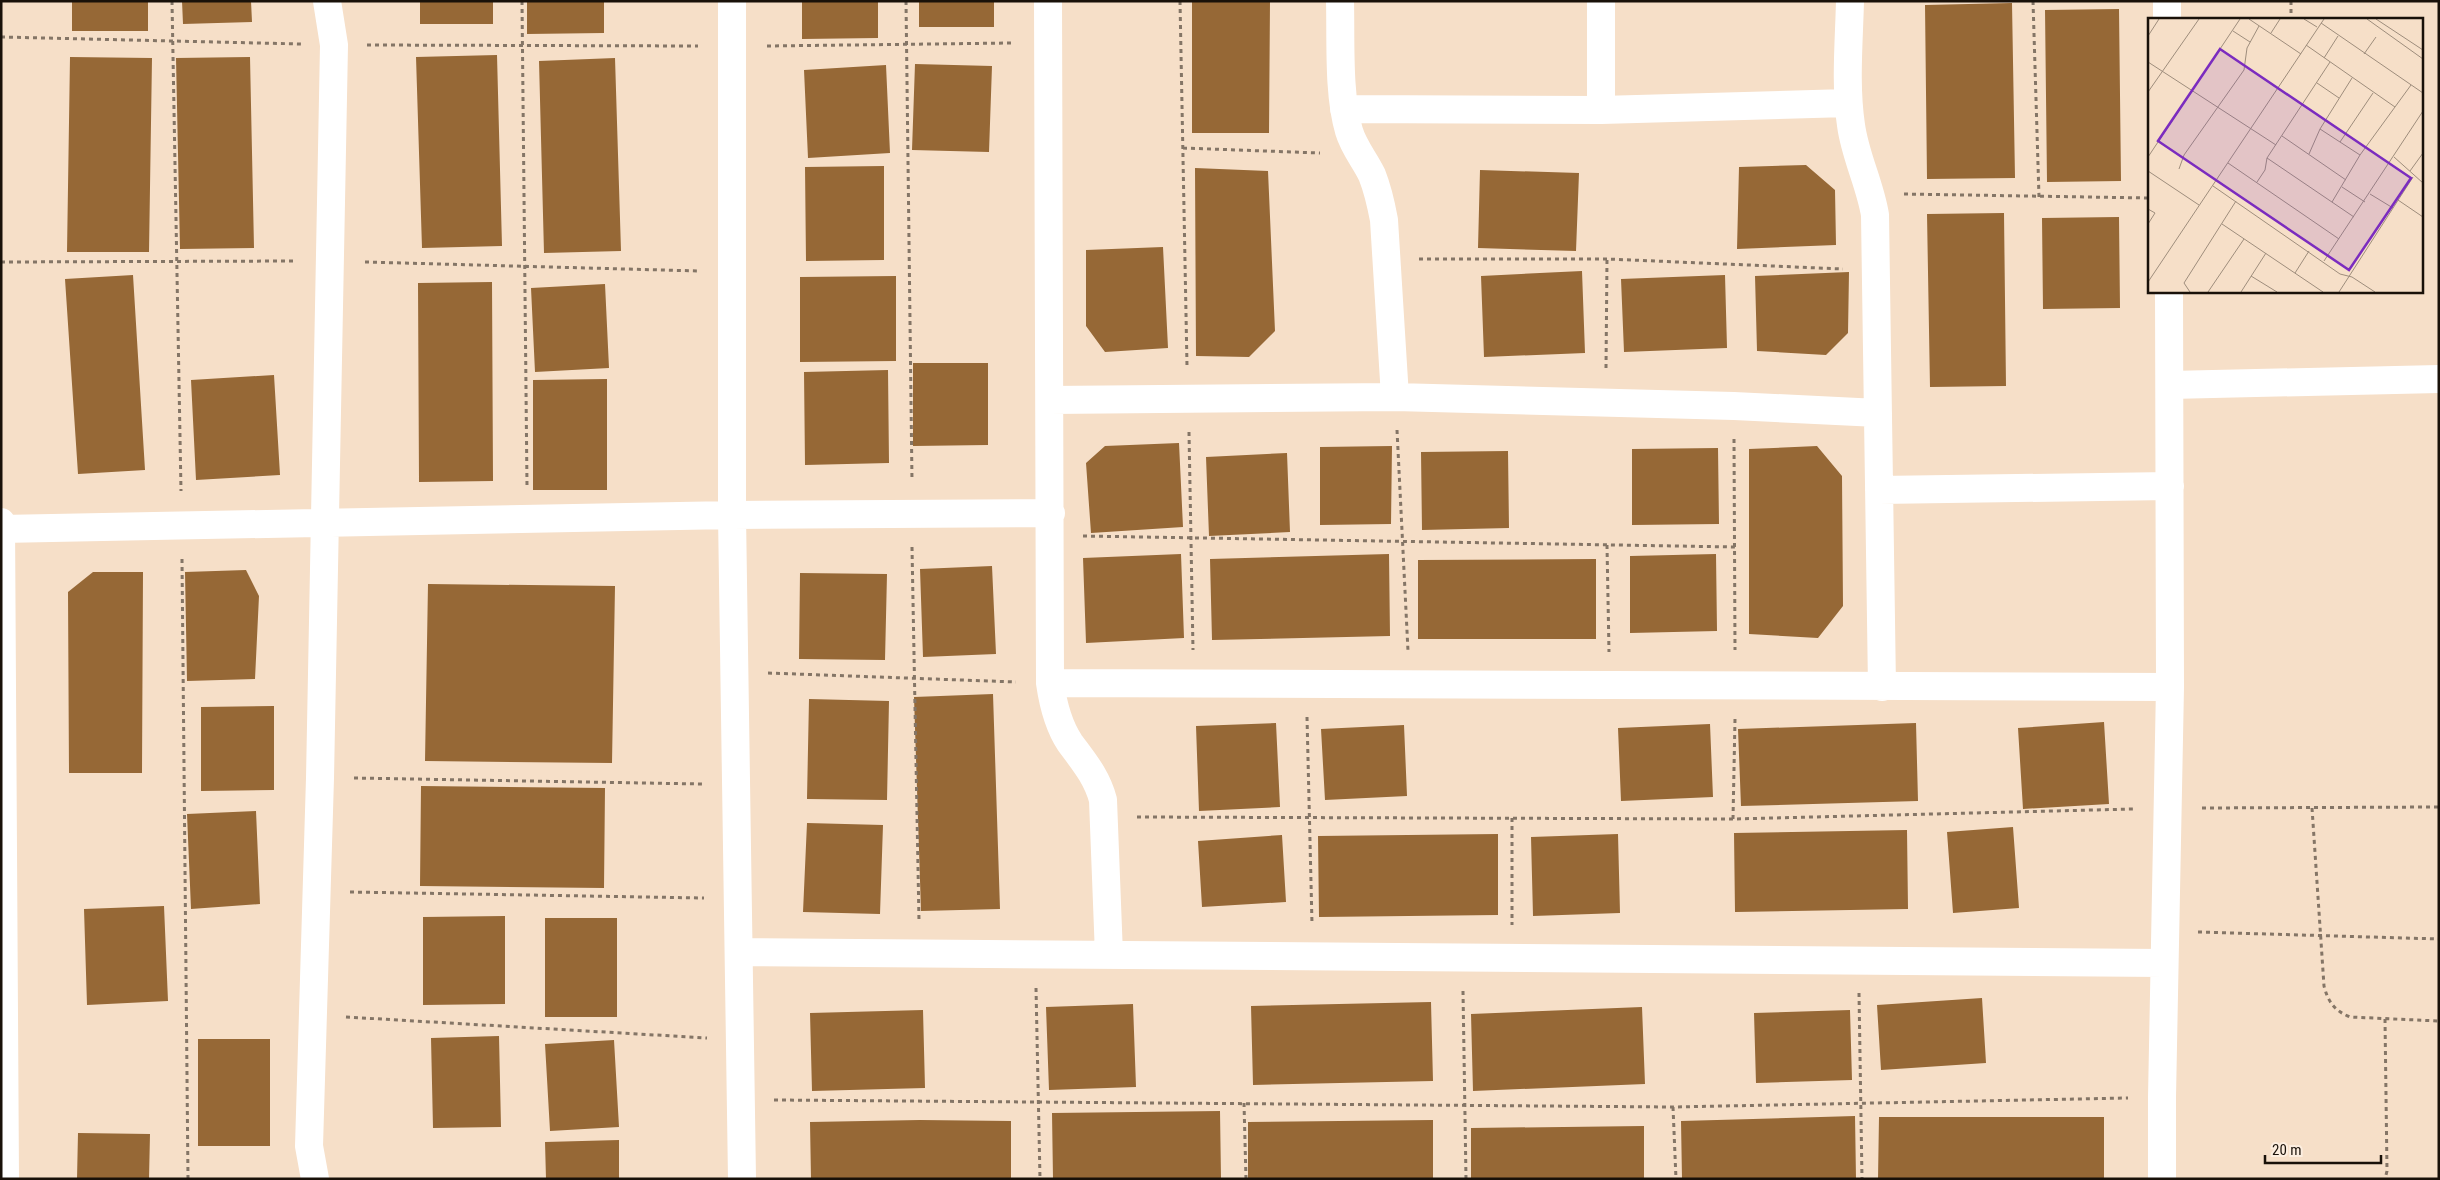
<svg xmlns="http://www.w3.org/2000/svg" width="2440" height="1180" font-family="'Roboto Condensed',sans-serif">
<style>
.building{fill:#966836}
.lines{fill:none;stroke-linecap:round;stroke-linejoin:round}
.path{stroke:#847566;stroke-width:3;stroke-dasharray:4 4;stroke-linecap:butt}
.minor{stroke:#fff;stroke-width:28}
.tertiary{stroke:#fff;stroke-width:28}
.inset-road{fill:none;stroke:#9e8d7c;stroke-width:1}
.view{fill:#7b2cbf;fill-opacity:0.15;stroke:#7b2cbf;stroke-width:2.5}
.inset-edge{fill:none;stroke:#191109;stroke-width:2.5}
</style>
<rect width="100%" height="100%" fill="#f6dfc8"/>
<path class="building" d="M72,1H148V31H72Z
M182,1H251L252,22L183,24Z
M420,1H493V24H420Z
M527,1H604V33L527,34Z
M802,1H878V38L802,39Z
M919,1H994V27H919Z
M1192,1H1270L1269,133H1192Z
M2012,3L2015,178L1927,179L1925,5Z
M2119,9L2121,181L2047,182L2045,10Z
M497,55L502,246L422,248L416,57Z
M70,57L152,58L149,252H67Z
M250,57L254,248L180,249L176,58Z
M615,58L621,251L544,253L539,61Z
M915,64L992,66L989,152L912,150Z
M886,65L890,153L808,158L804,70Z
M1806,165L1835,190L1836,245L1737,249L1739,167Z
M884,166V260L806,261L805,167Z
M1195,168L1268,171L1275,331L1249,357L1196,356Z
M1480,170L1579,173L1576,251L1478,248Z
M2004,213L2006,386L1930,387L1927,214Z
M2119,217L2120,308L2043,309L2042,218Z
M1163,247L1168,348L1105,352L1086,326V250Z
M1582,271L1585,353L1484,357L1481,276Z
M1849,272L1848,333L1826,355L1757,351L1755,276Z
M133,275L145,470L78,474L65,279Z
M1725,275L1727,348L1624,352L1621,279Z
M896,276V361L800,362V277Z
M492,282L493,481L419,482L418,283Z
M605,284L609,368L535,372L531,288Z
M913,363H988V445L913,446Z
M888,370L889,463L805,465L804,372Z
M274,375L280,475L196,480L191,380Z
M607,379V490H533V380Z
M1179,443L1183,527L1091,533L1086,463L1105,446Z
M1392,446L1391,524L1320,525V447Z
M1817,446L1842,476L1843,606L1818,638L1749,634V449Z
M1718,448L1719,524L1632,525V449Z
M1508,451L1509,528L1422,530L1421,452Z
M1287,453L1290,532L1209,536L1206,457Z
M1181,554L1184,638L1086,643L1083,558Z
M1389,554L1390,636L1212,640L1210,559Z
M1716,554L1717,631L1630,633V556Z
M1596,559V639H1418V560Z
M992,566L996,654L923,657L920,569Z
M246,570L259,596L255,679L187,681L185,572Z
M93,572H143L142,773H69L68,592Z
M800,573L887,574L885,660L799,659Z
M428,584L615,586L612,763L425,761Z
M993,694L1000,909L921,911L914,697Z
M809,699L889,701L887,800L807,799Z
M274,706V790L201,791V707Z
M2104,722L2109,804L2023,809L2018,728Z
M1276,723L1280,807L1199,811L1196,726Z
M1916,723L1918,801L1741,806L1738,729Z
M1710,724L1713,797L1621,801L1618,728Z
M1404,725L1407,796L1325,800L1321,729Z
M421,786L605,788L604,888L420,886Z
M256,811L260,904L191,909L187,814Z
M807,823L883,825L880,914L803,912Z
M2013,827L2019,908L1953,913L1947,832Z
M1907,830L1908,909L1735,912L1734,833Z
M1498,834V915L1319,917L1318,836Z
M1618,834L1620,913L1533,916L1531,837Z
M1282,835L1286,902L1202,907L1198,841Z
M164,906L168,1001L87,1005L84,909Z
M505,916V1004L423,1005V917Z
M545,918H617V1017H545Z
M1982,998L1986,1063L1881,1070L1877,1005Z
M1431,1002L1433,1081L1253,1085L1251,1006Z
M1133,1004L1136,1087L1049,1090L1046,1007Z
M1642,1007L1645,1084L1473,1091L1471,1014Z
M923,1010L925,1088L812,1091L810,1013Z
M1850,1010L1852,1080L1756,1083L1754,1013Z
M499,1036L501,1127L433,1128L431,1038Z
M198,1039H270V1146H198Z
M614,1040L619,1127L550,1131L545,1044Z
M1220,1111L1221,1179H1053L1052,1113Z
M1855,1116L1856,1179H1682L1681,1121Z
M1879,1117H2104V1179H1878Z
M920,1120L1011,1121V1179H811L810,1122Z
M1433,1120V1179H1248V1122Z
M1644,1126V1179H1471V1128Z
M78,1133L150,1134L149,1179H77Z
M619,1140V1179H546L545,1142Z"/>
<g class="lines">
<path class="path" d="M172,1L181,491
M522,1L527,486
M906,1L912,481
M1180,1L1187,366
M2033,1L2039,197
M2291,1V19
M1,37L301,44
M367,45L698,46
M767,46L1013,43
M1183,148L1320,153
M1904,194L2149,198
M1419,259H1607L1843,269
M1,262L296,261
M365,262L699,271
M1606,368L1607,259
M1397,430L1408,651
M1189,432L1193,650
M1734,439L1735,650
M1083,536L1735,547
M1607,545L1609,652
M912,547L919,921
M182,559L188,1179
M768,673L1016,682
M1307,717L1312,924
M354,778L702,784
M2202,808L2439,807
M2312,808L2324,986C2328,1002 2335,1011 2350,1017L2439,1021
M1137,817L1733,819L2133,809
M1512,818V925
M1733,819L1735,719
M350,892L704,898
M2198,932L2439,939
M1036,988L1040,1179
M1463,991L1466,1179
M1859,993L1862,1179
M346,1017L707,1038
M2385,1019L2387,1171L2385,1179
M774,1100L1673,1107L2128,1098
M1244,1103L1246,1179
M1673,1107L1676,1179"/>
<path class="minor" d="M732,1V515L742,1179
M1048,1L1050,683C1053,704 1058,725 1070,743C1084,762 1097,777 1103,800L1109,955
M1340,1C1341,41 1338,94 1349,131C1354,148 1365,160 1372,175C1378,190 1381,204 1384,220L1395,397
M1850,1C1849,42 1845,85 1851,125C1855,156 1870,184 1875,215L1882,687
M2167,1V19
M1344,109L1601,110L1848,103
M1601,110V1
M2170,385L2439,379
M1050,400L1395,397L1734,406L1878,413
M1879,490L2170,486
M1,529L732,515L1051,513
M1050,683L2170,687
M739,952L2164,963
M315,1179L309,1146L320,778L334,45L327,1
M2162,1179V1097L2170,687L2169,291"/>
<path class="tertiary" d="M1,522L5,1179"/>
</g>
<g transform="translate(2148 18)">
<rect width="275" height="275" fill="#f6dfc8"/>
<path class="inset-road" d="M101,1L153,36M156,1L169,9M219,1L275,41M228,1L275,32M173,5L275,75M85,13L102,24M123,15L132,1M0,18L11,1M158,27L247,89M216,36L228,19M176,40L190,18M0,44L128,127M169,65L191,80M0,74L51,1M172,111L212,137M134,118L198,162M192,124L225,75M161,136L172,111L204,60M0,139L92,1M246,139L275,165M119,140L206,199M80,145L191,221M31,151L36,137L96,52L99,30L111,8M0,153L51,187M262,153L275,135M109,164L117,152L119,140L182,44M65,168L192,256L204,259L227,274M194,169L217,184M222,176L245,190M250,182L275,199M184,184L212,137L263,67M0,191L7,195L0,206M74,206L175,274M176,243L275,93M147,255L161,233M103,258L129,274M0,264L176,1M42,274L36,265L88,183M60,274L96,221M93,274L118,235M191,274L265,159"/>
<path class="view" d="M72,31L263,160L201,252L10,123Z"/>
<rect width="275" height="275" class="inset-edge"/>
</g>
<rect width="2440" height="1180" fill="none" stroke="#191109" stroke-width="5"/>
<path d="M2265 1155v8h116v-8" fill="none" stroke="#191109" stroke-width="2.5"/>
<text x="2272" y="1155" font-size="15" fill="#191109" stroke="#fceee0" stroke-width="4" paint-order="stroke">20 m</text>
</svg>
